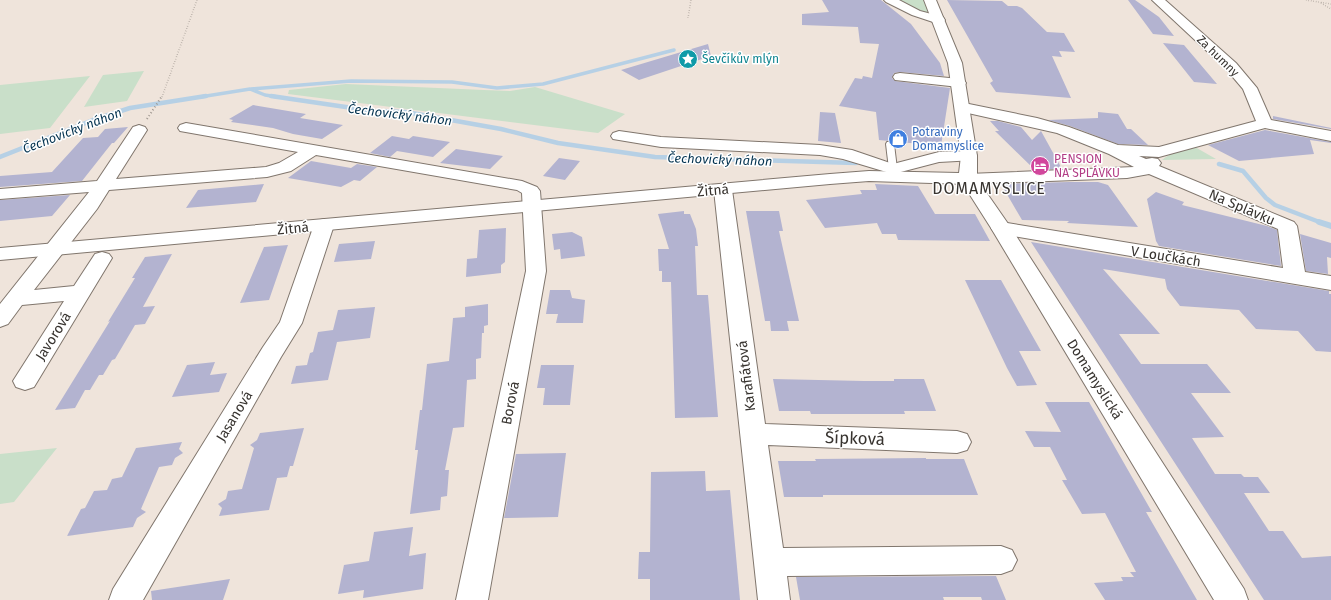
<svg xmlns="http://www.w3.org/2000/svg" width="1331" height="600" font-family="'Fira Sans',sans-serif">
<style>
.green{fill:#c9dfc9}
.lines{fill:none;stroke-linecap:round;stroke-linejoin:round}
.stream-far2{stroke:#b6d0e5;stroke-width:3.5}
.stream-far1{stroke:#b6d0e5;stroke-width:4.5}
.stream{stroke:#b6d0e5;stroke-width:6}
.building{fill:#b3b3d0}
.lane-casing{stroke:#80766d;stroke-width:2}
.street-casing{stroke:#80766d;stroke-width:2}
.secondary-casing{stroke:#80766d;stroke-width:2}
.path-far1{stroke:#9e968f;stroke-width:1.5;stroke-dasharray:0.5 2;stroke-linecap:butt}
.path{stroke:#9e968f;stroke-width:2;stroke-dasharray:1 2.5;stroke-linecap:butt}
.lane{fill:#fff;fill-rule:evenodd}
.street{fill:#fff;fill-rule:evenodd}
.secondary{fill:#fff;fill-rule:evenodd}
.labels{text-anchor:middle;stroke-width:3;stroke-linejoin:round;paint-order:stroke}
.far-street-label{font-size:12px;fill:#383430;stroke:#fff}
.far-culture-label{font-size:12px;fill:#0d838f;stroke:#fff;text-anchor:start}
.far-shop-label{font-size:12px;fill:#366cbe;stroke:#fff;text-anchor:start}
.far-hotel-label{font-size:12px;fill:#b23c85;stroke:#fff;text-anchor:start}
.far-water-label{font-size:13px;font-style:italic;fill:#053451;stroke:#fff}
.street-label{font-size:14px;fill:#383430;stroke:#fff}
.quarter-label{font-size:16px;letter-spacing:1px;fill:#383430;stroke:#fff}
.near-street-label{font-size:17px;fill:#383430;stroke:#fff}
</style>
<rect width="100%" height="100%" fill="#efe4db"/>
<path class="green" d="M894,0H926L930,13H924Z
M144,71L127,101L84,107L103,75Z
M90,76L50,128L0,134V85Z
M346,84L484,90L510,91L535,87L625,114L598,133L288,94L289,90Z
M1195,147L1216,159L1162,160C1171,152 1184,150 1195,147Z
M57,448L14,502L0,504V454Z"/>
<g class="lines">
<path class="stream-far2" d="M251,89L351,81L452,82L497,88L543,84L674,50
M200,97L250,89L265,95L278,97"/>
<path class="stream-far1" d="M271,96L373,111L406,112L501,129L558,143L655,157L856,163
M0,157L93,120L130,108L206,96
M1219,164L1243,171L1266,198L1275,205L1322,223"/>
<path class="stream" d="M1319,222L1331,226"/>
</g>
<path class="building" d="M822,0H881L911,24L940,63L944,76L900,72L894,73L892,78L895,81L950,88L941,146L879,140L876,112L839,106L855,78L862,79L863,76L872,78L879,44L860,43L858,27L802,25V14L829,12Z
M947,0L1002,1L1008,6H1017L1022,8L1047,32L1064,33L1075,52L1059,51L1062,57L1052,56L1071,98L996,92L990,83L993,81Z
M1128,0H1135L1159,17L1174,36L1153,34Z
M1163,43L1184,45L1217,84L1194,82Z
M708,44L711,56L639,80L621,70Z
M253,105L306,114L300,118L343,125L322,139L293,134L273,128L231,122L233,120L229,119Z
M820,112L835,113L841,143L818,141Z
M1098,112L1118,114L1127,129H1131L1148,145L1118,144L1070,126L1048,120L1098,118Z
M1273,116L1331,128V129L1273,119Z
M990,121H998L1021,127L1032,140L1041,131L1062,169L1035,170L995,131H999Z
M128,127L114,143H112L82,181L0,187V176L52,172L83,138L98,137L105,129Z
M1265,130L1331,142V143L1310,140L1314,154L1239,161L1208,145Z
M392,136L409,139L413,136L450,142L433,157L397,151L390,157L370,153Z
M456,149L503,156L490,169L440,163Z
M559,158L580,161L565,180L543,176Z
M311,161L351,168L357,164L377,167L360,181L354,180L341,187L288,178Z
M1069,182H1098L1108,185L1138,227L1067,223L1069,221L1022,220L1001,184Z
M264,184L256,202L186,208L198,190Z
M875,184L918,186L935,214H975L990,241L898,240L896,234H882L877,223L825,228L806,200L862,194L860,190H877Z
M1156,192L1184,202L1182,205L1267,226L1277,230L1281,266L1159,246L1156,241L1147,199Z
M70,195L52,216L0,221V200Z
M684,211V214H690L696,229L698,246H695L697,295H708L718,417L675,418L671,282H662V271H659L658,249H669L658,214Z
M746,211H779L783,231H779L799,321H787L789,331H771L770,321H765Z
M506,228L505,262L501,265V273L466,277L467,259L477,258L479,230Z
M572,232L582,237L585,256L561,259L560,249L554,250L552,234Z
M1300,234L1331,243V258L1327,257L1328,274L1306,271Z
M375,241L371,259L334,262L339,244Z
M1031,242L1329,291V294H1331V352L1316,351L1298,331L1256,329L1239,310L1180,306L1167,289L1165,279L1103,269L1160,334H1119L1141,364H1207L1231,393H1191L1224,437L1192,438L1215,474H1241L1244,477H1258L1270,493H1244L1269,531H1283L1302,558L1331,556V600H1264Z
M288,245L269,300L240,303L264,247Z
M172,254L143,307L155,306L145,324L135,325L115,359L112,360L103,375H99L90,390H85L75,408L55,410L110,321L108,322L135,278H132L145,257Z
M965,280H1001L1041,351H1019L1037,385L1017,386L1007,368Z
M550,290H570L572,298L585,300L583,323H556L558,314H546Z
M488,304V325L484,326V333H482L481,358L476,359V379L467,380L464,427L453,428L445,470H449L447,496L441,497L440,510L410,514L418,450H415L420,410H422L427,364L449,361L453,318L465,317V307Z
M375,307L370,338L337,342L328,380L291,384L296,366L307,365L310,353L313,352L318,332L333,330L338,310Z
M215,362L210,375L227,373L219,392L172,397L187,365Z
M541,365H574L570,405H543L545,388H537Z
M773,379L864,381H894V379H924L936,411H904L905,414H811L810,411H779Z
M1045,402H1089L1152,512H1146L1197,600H1105L1094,583L1123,581L1121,577H1134L1130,572H1136L1105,513L1082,514L1062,480H1067L1050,447H1034L1025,431L1061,432Z
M304,428L293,466H290L287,477L277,478L269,510L219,516L222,508L218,504L226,499L228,491L242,489L254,448L250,445L257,440L260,433Z
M182,442L179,449L183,453L175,458L172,465L159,467L141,509L146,512L137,518L133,527L67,536L81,509L85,508L94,491L107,490L112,479L122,477L136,448Z
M566,453L558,517L504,518L516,454Z
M926,458V459H964L978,495H823V497H784L778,461H816L815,459Z
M705,471L706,491L730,490L740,600H650V579H638L639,552H650L651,472Z
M413,527L409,556L426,553L423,589L363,598L364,590L338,594L344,565L369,561L374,532Z
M996,576L1006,600H982L981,597H943L944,600H800L796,577Z
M230,579L223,600H152L151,591Z"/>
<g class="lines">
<defs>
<path id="lane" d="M887,142H893L894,144L897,169L896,171H890L889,169L886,144Z"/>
<path id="street" d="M884,0H899L920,11L943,17L945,20L943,23L939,24L912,15L886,2Z
M1152,0H1165L1236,63L1257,88L1271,120L1331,131V141L1265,128L1159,157L1139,156L1146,159L1152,158L1158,159L1161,163L1159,166L1294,222L1297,226L1305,272L1331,276V290L1001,234L994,232L991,228L994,224L1001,222L1283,268L1278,229L1149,174L1127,178L968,184L962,183L959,179L962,175L968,174L1134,167L1109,154L1057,133L959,111L956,108L959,105L964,103L1037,118L1069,127L1118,145L1159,147L1256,121L1243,89L1226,69Z
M900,73L959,79L964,80L966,83L964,86L959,87L895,80L893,77L895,74Z
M186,123L522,181L537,187L540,191L546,271L488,600H456L526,271L522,193L517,190L316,155L291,171L267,177L109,190L97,209L34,290L74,286L95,254L102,252L109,254L112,258L34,387L25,390L16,387L13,381L64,301L22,305L8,324L0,327V304L89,192L0,199V189L97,181L133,127L139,125L145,127L147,130L116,179L266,167L279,163L298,152L180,131L178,128L180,125Z
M619,131L661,137L820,145L852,150L893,164L939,152L969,151L975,152L977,156L975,160L939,162L893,174L843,159L820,155L661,147L613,139L611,136L613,133Z
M723,185L729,186L732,190L765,424L957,431L967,434L971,442L967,450L957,453L768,445L783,548L1001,546L1012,550L1017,560L1012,570L1001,574L787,576L790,600H758L714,190L717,186Z
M324,219L331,221L334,225L302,323L281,357L143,600H109L113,589L263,347L280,322L314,225L317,221Z"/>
<path id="secondary" d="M924,0H936L962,63L977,156V179L1011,228L1244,589L1248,600H1214L991,228L963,184L869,181L830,184L0,260V248L830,174L869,171L959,173L961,156L948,63Z"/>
</defs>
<use href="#lane" class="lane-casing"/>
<use href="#street" class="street-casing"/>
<use href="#secondary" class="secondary-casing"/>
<path class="path-far1" d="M1306,0L1331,4
M1321,3L1331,9
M688,18L691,0
M162,97L197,0"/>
<path class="path" d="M147,119L162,96"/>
<use href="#lane" class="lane"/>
<use href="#street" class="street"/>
<use href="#secondary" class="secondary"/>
</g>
<defs>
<symbol id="sight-disc" viewBox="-11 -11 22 22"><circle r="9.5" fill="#0f9aa8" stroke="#fff"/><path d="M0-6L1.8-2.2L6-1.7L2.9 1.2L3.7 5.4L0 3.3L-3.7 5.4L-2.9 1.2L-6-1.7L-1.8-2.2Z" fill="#fff"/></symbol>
<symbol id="shop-disc" viewBox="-11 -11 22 22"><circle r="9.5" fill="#3f7fe0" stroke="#fff"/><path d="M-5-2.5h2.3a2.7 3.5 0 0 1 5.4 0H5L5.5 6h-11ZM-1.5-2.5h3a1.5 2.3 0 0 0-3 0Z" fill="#fff"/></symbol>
<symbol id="hotel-disc" viewBox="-11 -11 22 22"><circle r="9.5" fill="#d1479c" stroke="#fff"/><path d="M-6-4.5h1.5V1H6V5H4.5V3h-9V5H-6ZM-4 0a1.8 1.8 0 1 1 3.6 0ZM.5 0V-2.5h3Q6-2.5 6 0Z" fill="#fff"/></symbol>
</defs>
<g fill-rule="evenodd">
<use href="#sight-disc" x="677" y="48" width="22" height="22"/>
<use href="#shop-disc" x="887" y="128" width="22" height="22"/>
<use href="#hotel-disc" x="1029" y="155" width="22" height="22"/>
</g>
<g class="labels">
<g class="far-street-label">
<text transform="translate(1218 56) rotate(44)" y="4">Za humny</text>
</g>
<g class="far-culture-label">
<text x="702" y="63">Ševčíkův mlýn</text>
</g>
<g class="far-shop-label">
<text x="912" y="136">Potraviny<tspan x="912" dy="14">Domamyslice</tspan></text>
</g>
<g class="far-hotel-label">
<text x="1054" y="163">PENSION<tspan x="1054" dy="14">NA SPLÁVKU</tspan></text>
</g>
<g class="far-water-label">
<text transform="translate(400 114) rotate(7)" y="5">Čechovický náhon</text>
<text transform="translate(72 130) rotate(-21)" y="5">Čechovický náhon</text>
<text transform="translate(720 159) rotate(2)" y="5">Čechovický náhon</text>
</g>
<g class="street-label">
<text transform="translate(713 190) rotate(-5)" y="5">Žitná</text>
<text transform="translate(1242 207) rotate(23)" y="5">Na Splávku</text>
<text transform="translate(293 228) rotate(-5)" y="5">Žitná</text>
<text transform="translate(1166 256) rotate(9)" y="5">V Loučkách</text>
<text transform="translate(53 336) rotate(-58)" y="5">Javorová</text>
<text transform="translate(746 376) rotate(-97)" y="5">Karafiátová</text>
<text transform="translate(1095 379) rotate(58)" y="5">Domamyslická</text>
<text transform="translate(510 403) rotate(-79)" y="5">Borová</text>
<text transform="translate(234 416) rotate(-59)" y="5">Jasanová</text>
</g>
<g class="quarter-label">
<text x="989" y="194">DOMAMYSLICE</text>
</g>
<g class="near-street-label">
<text transform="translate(855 438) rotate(2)" y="6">Šípková</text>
</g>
</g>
</svg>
